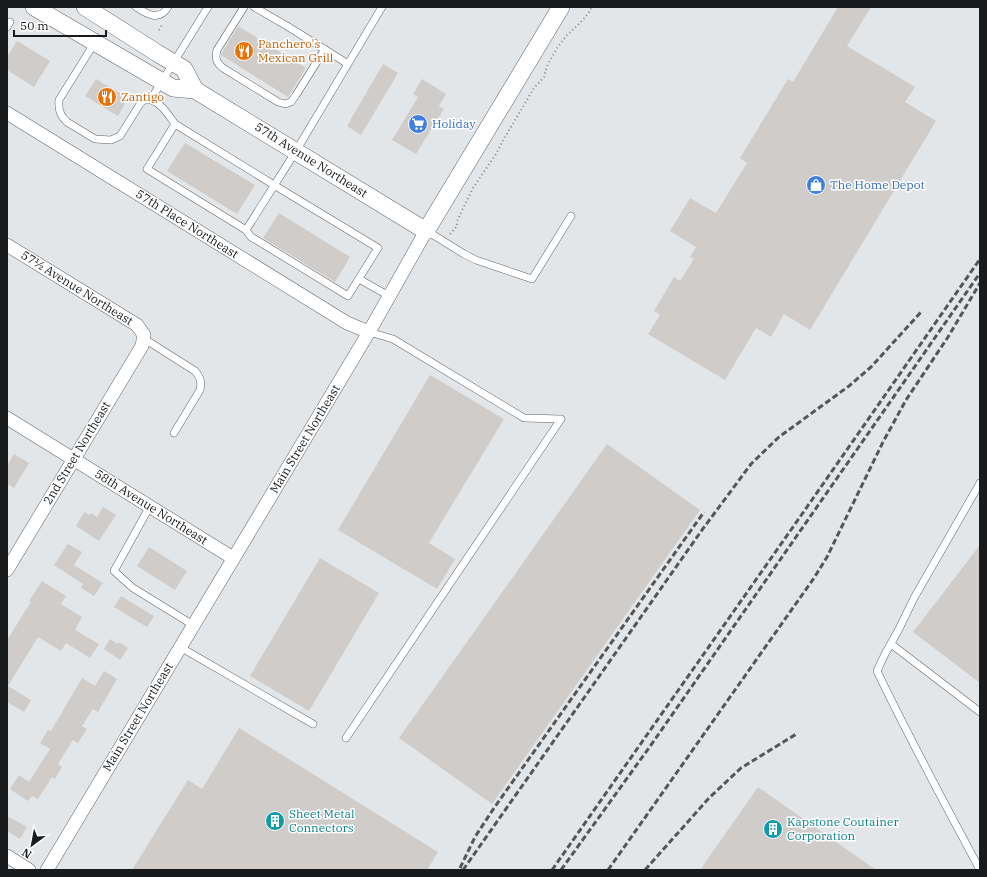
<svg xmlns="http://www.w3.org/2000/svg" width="987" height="877" font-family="'IBM Plex Serif',serif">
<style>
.building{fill:#cfccc9}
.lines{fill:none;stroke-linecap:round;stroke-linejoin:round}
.service-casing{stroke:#616467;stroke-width:8}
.minor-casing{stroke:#616467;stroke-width:14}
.tertiary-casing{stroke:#616467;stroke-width:18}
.path{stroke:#828486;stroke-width:2;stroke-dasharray:1 3;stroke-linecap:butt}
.service{stroke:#fff;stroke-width:7}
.minor{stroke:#fff;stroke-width:13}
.tertiary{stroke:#fff;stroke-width:17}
.rail{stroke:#545657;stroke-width:3;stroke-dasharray:6 3;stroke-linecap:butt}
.labels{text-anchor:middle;stroke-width:3;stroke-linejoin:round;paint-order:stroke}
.food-label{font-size:12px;fill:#c56008;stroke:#fff;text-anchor:start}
.shop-label{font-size:12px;fill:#366cbe;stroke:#fff;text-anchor:start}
.street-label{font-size:12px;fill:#191a1b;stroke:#fff}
.culture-label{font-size:12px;fill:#0d838f;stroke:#fff;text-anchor:start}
</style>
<rect width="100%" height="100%" fill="#e3e6e9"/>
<path class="building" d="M838,7H871L847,46L915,87L905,102L936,121L810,330L784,314L771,337L756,328L725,380L648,334L660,315L654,311L674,277L680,281L694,259L690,257L696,247L670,231L690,198L716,213L747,163L740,158L788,79L793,82Z
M238,26L306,68L288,97L221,55L222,53Z
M17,41L50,61L34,87L7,70V57Z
M383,64L398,73L361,135L347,126Z
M96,79L128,98L118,116L85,96Z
M422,79L446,94L439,106L444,109L416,154L392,140L418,97L413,94Z
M185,143L255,185L237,214L167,171Z
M279,213L350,257L335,282L263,238Z
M430,375L504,419L429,543L455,559L437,589L338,530Z
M607,444L700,510L492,804L399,738Z
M14,454L29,463L14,488L7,484V466Z
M103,507L116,515L99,541L76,526L84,512L90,515L91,513L97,517Z
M68,544L82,552L74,565L103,583L94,596L81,588L83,584L54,565Z
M980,545V683L913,632Z
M149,547L187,571L175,590L137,566Z
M320,558L379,593L309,711L250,676Z
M42,581L66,596L61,604L82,617L75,630L99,644L90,658L66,643L61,651L38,637L8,686L31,700L24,712L7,702V640L31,602L29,601Z
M121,596L154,616L147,627L114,607Z
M110,639L117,644L119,642L128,648L120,660L104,649Z
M104,671L117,679L98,712L93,709L82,726L87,729L78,743L73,740L58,764L62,767L55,779L52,777L38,799L32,796L28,801L10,789L19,775L29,782L50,749L40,743L48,730L51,731L82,678L95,686Z
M239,728L438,852L427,870H132L188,780L202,789Z
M758,787L876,870H700Z
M7,816L27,827L20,839L7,831Z"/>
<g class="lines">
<defs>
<path id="service" d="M136,7C147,14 159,22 168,7
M244,7L217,50C215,59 216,62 223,68L278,102L285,104L291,102L296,95L325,49
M254,7L287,26L348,64
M7,27L10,22
M95,42L59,100C58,109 60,116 67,122L95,139L111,140L120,136L140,104L145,99C159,99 167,113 175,124
M151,99L208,7
M175,124L274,185L378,248L348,296L258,241L251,237L246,230L147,169Z
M246,230L296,151L382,7
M427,231L464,254L476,260L532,279L571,216
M359,279L389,296
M369,332L393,339L524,418L561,419
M143,338L195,371C200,377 202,381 200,390L174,433
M150,506L114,571L133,588L193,625
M891,644L980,712
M180,647L313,724
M346,738L561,419
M980,870C945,804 909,738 877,671L885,654L899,629L914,598L980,483"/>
<path id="minor" d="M7,113L347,323L369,332
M7,245L137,325L144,335L142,346L7,570
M7,418L233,558
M7,856L29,870
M47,870L369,332L426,231"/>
<path id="tertiary" d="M34,7L173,88L195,90L426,231L561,7
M85,7L157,53L184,69L195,90"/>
</defs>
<use href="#service" class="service-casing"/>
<use href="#minor" class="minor-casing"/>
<use href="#tertiary" class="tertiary-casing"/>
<path class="path" d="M159,30L162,25L161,24
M450,234L457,226V221L473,188L496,154L501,144L534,88L544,77L547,66L557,48L567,35L580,23L588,14L592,7"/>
<use href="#service" class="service"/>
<use href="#minor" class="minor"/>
<use href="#tertiary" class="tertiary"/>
<path class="rail" d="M460,868L475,837L494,808L704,512
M463,870L702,530L751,464L779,437L849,386L871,367L921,312
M552,870L800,517L980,259
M561,870L651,745L980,273
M608,870L814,578L827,557L883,442L906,400L948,337L980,283
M645,870L709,798L741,768L798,733"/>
</g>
<defs>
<symbol id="restaurant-disc" viewBox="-11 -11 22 22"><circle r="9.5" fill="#e8710a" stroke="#fff"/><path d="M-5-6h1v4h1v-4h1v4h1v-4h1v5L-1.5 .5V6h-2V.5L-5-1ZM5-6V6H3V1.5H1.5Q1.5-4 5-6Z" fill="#fff"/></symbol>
<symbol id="supermarket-disc" viewBox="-11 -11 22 22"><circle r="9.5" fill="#3f7fe0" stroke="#fff"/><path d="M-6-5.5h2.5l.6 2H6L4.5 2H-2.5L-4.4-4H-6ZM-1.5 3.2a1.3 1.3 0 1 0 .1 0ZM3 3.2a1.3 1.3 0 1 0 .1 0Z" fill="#fff"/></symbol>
<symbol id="shop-disc" viewBox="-11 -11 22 22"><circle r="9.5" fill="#3f7fe0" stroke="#fff"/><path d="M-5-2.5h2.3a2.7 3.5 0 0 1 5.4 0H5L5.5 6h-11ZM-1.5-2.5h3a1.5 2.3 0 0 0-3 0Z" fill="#fff"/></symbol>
<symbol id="building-disc" viewBox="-11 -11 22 22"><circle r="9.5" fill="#0f9aa8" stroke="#fff"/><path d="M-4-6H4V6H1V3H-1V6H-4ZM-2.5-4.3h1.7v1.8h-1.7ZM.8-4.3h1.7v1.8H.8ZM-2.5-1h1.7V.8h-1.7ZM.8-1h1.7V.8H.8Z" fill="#fff"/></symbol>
</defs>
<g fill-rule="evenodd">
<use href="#restaurant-disc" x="233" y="40" width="22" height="22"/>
<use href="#restaurant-disc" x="96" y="86" width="22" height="22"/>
<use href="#supermarket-disc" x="407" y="113" width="22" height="22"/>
<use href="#shop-disc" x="805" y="174" width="22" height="22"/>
<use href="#building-disc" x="264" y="810" width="22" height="22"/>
<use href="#building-disc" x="762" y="818" width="22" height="22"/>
</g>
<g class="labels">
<g class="food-label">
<text x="258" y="48">Panchero's<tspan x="258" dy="14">Mexican Grill</tspan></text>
<text x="121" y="101">Zantigo</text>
</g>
<g class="shop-label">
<text x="432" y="128">Holiday</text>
<text x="830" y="189">The Home Depot</text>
</g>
<g class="street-label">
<text transform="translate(311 160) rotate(32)" y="4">57th Avenue Northeast</text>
<text transform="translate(187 224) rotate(32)" y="4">57th Place Northeast</text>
<text transform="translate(77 288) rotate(32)" y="4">57½ Avenue Northeast</text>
<text transform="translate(305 439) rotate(-59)" y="4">Main Street Northeast</text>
<text transform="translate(77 453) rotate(-59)" y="4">2nd Street Northeast</text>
<text transform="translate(151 507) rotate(32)" y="4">58th Avenue Northeast</text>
<text transform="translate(138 717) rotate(-59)" y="4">Main Street Northeast</text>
</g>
<g class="culture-label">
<text x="289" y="818">Sheet Metal<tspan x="289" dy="14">Connectors</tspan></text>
<text x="787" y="826">Kapstone Coutainer<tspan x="787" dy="14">Corporation</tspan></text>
</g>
</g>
<rect width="987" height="877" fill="none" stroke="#191a1b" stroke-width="16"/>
<g transform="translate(32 845) rotate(212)" stroke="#ffffff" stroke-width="3" paint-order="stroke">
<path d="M0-3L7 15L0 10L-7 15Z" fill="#191a1b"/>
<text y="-6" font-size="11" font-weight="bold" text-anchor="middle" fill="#191a1b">N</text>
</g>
<path d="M14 30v6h92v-6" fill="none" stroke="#191a1b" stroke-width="2"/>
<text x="20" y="30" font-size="12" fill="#191a1b" stroke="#ffffff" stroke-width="3" paint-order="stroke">50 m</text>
</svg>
